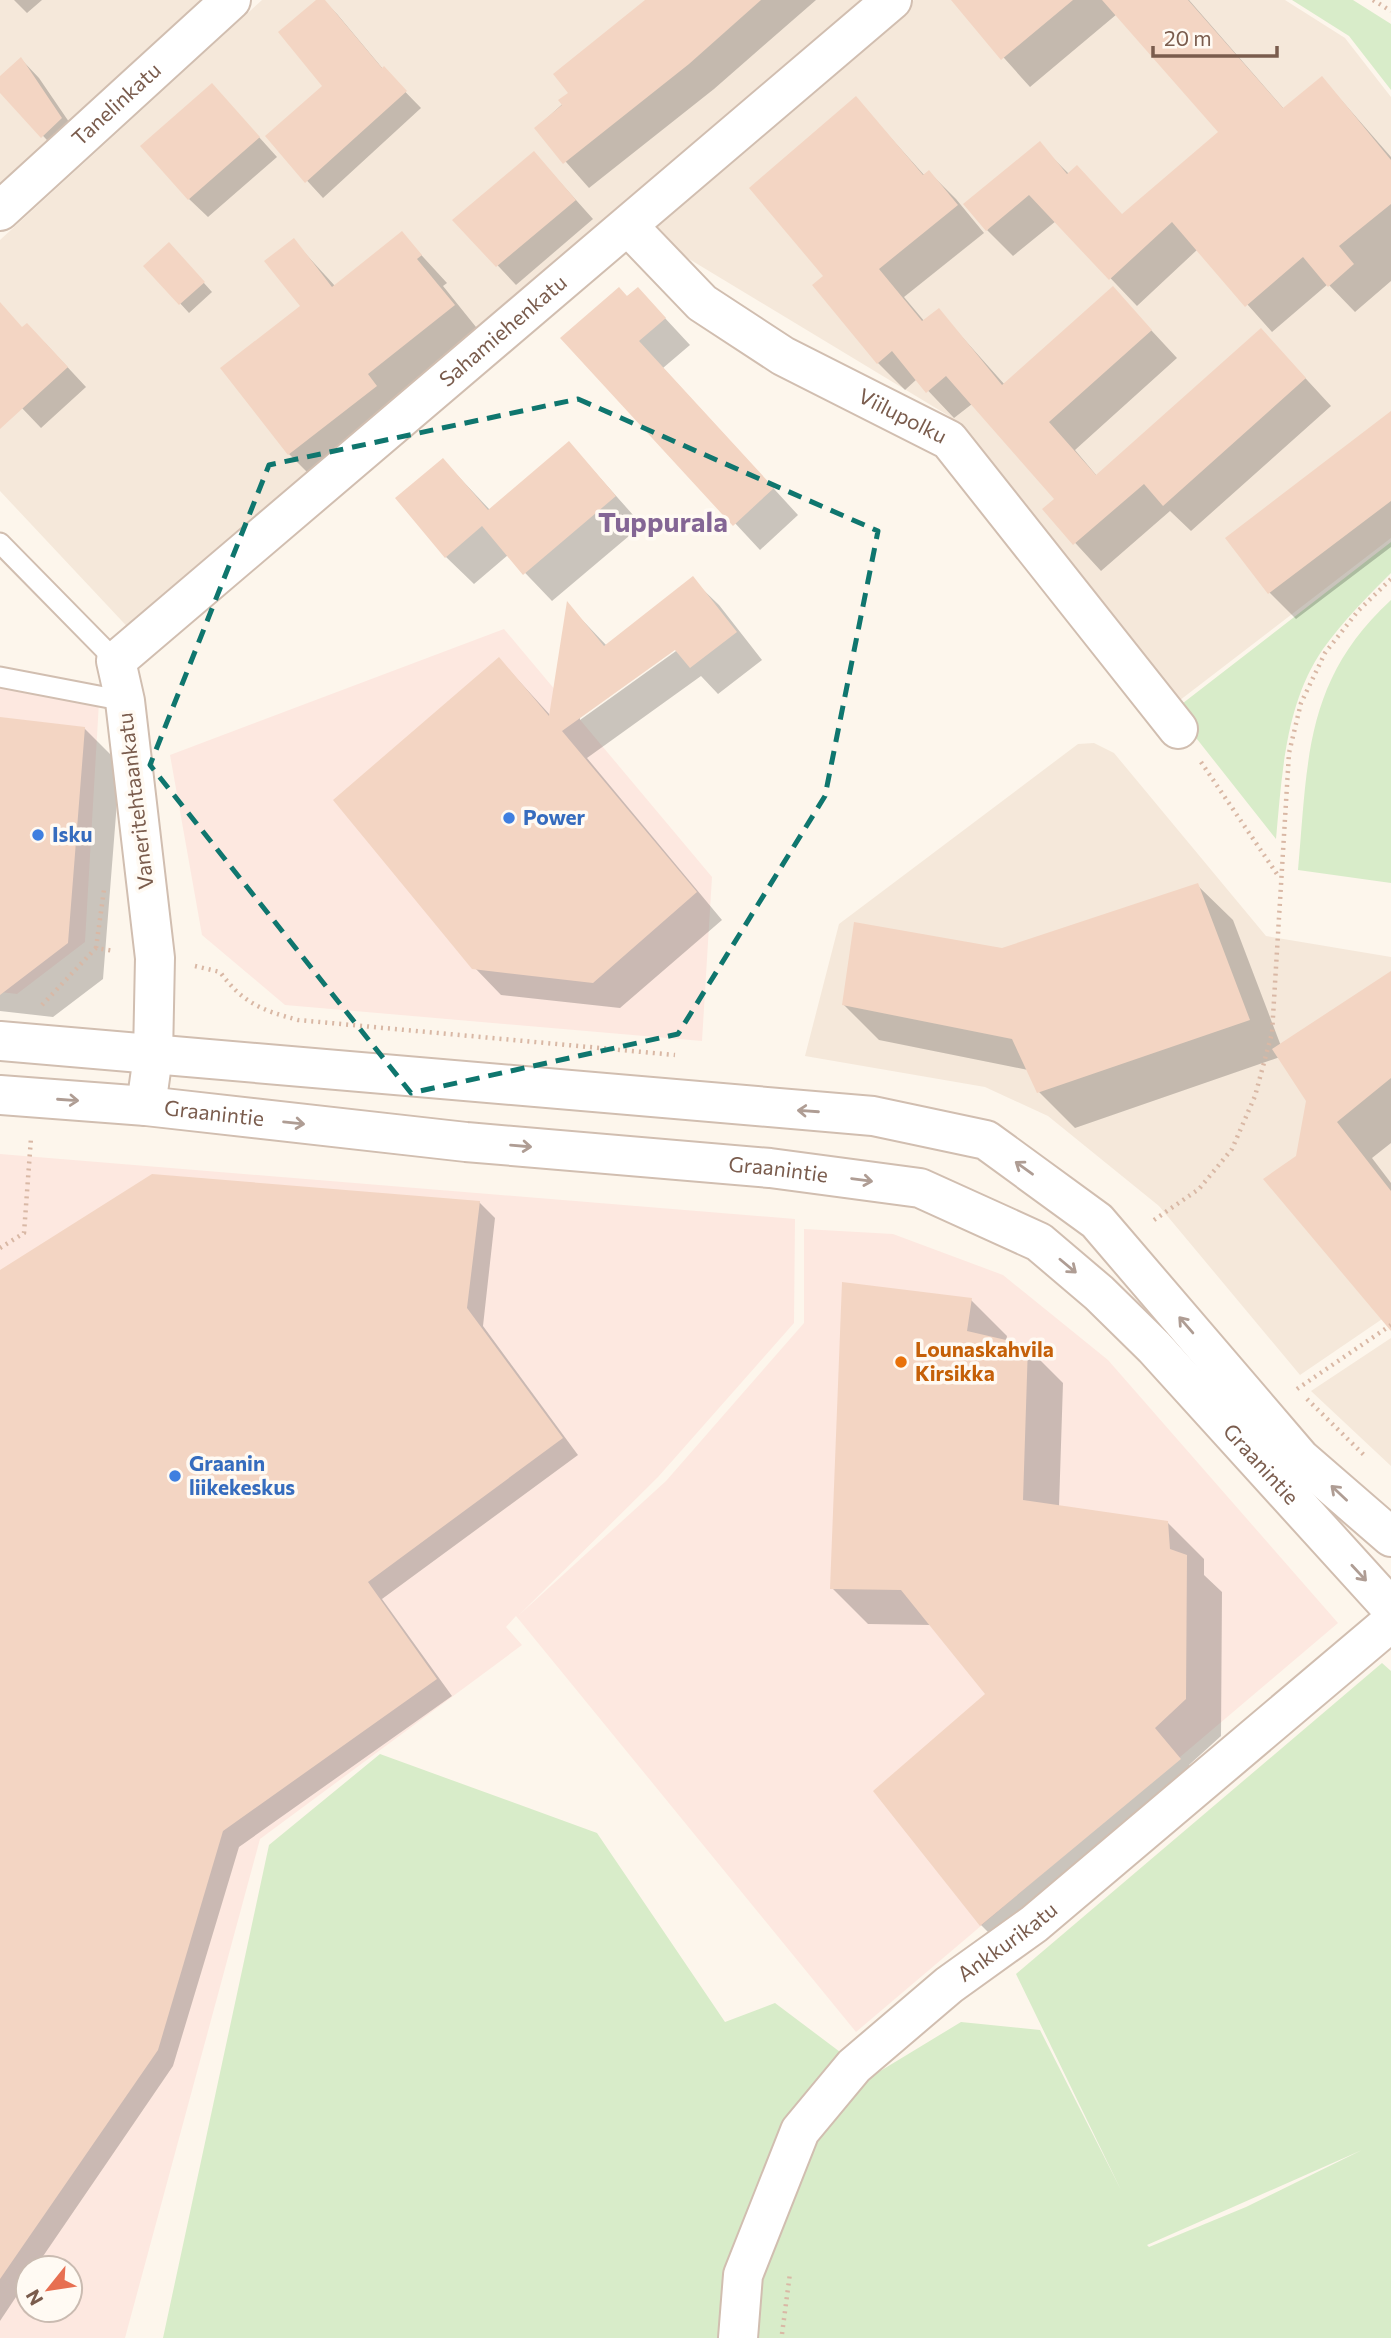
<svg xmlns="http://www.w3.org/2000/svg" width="1391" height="2338" font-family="Commissioner,sans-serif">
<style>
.residential{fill:#f5e8da}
.commercial{fill:#fde8e0;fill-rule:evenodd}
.green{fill:#d8ecc9;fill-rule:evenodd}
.shadow{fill:#0003;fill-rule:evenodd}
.building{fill:#f3d5c3}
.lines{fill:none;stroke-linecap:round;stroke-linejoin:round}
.service-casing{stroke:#d1beb0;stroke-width:23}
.minor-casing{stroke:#d1beb0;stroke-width:42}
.tertiary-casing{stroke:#d1beb0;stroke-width:42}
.path{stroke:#d9b8a5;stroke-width:4.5;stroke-dasharray:2 5;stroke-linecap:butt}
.service{stroke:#fff;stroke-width:19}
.minor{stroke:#fff;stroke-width:38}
.tertiary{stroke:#fff;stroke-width:38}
.oneway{stroke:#af9d94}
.marked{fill:none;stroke:#0f766e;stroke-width:5;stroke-dasharray:14 9;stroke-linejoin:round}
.shop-dot{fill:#3f7fe0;stroke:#fffaf3;stroke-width:2.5}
.food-dot{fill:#e8710a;stroke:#fffaf3;stroke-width:2.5}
.labels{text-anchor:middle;stroke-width:7;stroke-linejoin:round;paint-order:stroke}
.street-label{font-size:21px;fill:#7a5c4d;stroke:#fffaf3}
.shop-label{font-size:21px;font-weight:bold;fill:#366cbe;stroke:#fffaf3;text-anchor:start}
.food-label{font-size:21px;font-weight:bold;fill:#c56008;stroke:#fffaf3;text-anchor:start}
.district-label{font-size:28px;font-weight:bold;fill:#846695;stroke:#fffaf3}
</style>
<rect width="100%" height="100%" fill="#fdf6ec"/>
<path class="residential" d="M0,0H209L0,191Z
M262,0H868L136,636L0,491V240Z
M914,0H1285L1345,38L1391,97V538L1171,707L949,416L646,233Z
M1094,743L1114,753L1266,936L1391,957V1313L1300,1375L1159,1206L1048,1116L985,1087L805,1056L839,924L1078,744Z
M1391,1338V1466L1311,1391Z"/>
<path class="commercial" d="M504,629L712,877L702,1041L285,1005L202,935L170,755Z
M0,684L99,702L85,942L17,994L0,992Z
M0,1154L795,1219L794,1323L658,1477L519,1615L666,1481L804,1323V1229L893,1234L1003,1275L1108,1360L1338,1623L856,2032L516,1616L506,1627L522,1645L260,1839L125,2338H0ZM28,2268H70V2310H28Z"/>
<path class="green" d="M1292,0H1353L1391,24V90L1349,36Z
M1391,542V573C1367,597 1343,621 1323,649C1285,704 1282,775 1276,839L1174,710Z
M1391,600V883L1298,870C1308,761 1304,680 1391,600Z
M1382,1663L1391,1671V2338H163L269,1845L380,1754L597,1833L725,2022L775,2003L872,2076L961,2022L1040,2030L1121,2190L1016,1974ZM1362,2150L1246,2207L1149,2247L1147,2245Z"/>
<path class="shadow" d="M14,0H42L27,13Z
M319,0H323L337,14L383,69L421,108L323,198L267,137L325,86Z
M677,0H816L714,89L589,188L536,128Z
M972,0H1189L1284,109L1322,78L1391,157V281L1355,312L1328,284L1272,332L1198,249L1137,306L1056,221L1013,256L987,230L1039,144L1069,174L1123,216L1221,132L1117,14L1030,87L961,10Z
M21,59L39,78L80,138L61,155L0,90V78Z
M212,85L277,157L208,217L189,199Z
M856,99L925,176L929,172L956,199L984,233L904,297L925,322L939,311L1005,385L1113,289L1177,358L1075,450L1097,476L1261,330L1331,406L1191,531L1170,511L1101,571L1045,510L1057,499L972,404L954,418L917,379L905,390L878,363L826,276Z
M534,153L593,219L516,285L455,220Z
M402,234L447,283L443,286L480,332L315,480L289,454L302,306L293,240L335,286Z
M178,254L212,292L189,313L146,266Z
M638,289L690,345L663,368L798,515L760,550L563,338Z
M0,328L23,329L46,344L86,387L41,428L0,385Z
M1391,413V547L1296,619L1270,593L1228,538Z
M569,443L642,525L552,601L508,555L474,584L446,557L443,460L490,510Z
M692,579L719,605L762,660L718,694L701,676L587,758L722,920L620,1008L501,995L474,967L499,659L551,716L568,605L607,646ZM681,643L683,646L580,720V716Z
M0,718L84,728L120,764L103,979L53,1017L0,1011Z
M1197,885L1233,920L1281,1046L1391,973V1143L1372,1158L1391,1183V1327L1298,1157L1307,1101L1280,1057L1075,1128L1039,1092L1028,1070L879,1040L843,1004Z
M479,1202L495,1218L483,1326L578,1455L382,1599L452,1696L239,1847L173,2066L35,2268H28V2279L0,2321V1272Z
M971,1300L1007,1336L1006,1342L1027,1347L1063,1383L1059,1507L1168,1523L1204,1559V1575L1222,1592L1221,1736L1189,1765L1215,1795L1017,1961L981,1925L876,1791L987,1695L931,1625L868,1624L832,1588Z"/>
<path class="building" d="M316,0H325L382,68L384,66L407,91L305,183L265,136L322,86L278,32Z
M645,0H761L689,64L563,164L534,128L562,105L558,100L568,93L553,74Z
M951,0H1073L1001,60Z
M1102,0H1188L1283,108L1322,76L1391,160V204L1339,246L1354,264L1328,287L1303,257L1245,307L1172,222L1109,280L1029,195L986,231L963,204L1040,141L1067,174L1077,165L1122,214L1218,132Z
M21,57L62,118L41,138L0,93V76Z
M212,83L260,137L188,200L140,146Z
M856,96L923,175L929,170L958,205L879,269L922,321L939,308L1002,385L1113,286L1152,330L1049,422L1096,475L1261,328L1306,378L1163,506L1144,484L1073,545L1042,509L1054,499L946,376L926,393L892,351L877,364L812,285L823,276L749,188Z
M534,151L576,200L496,267L452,220Z
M402,231L422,255L417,259L455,305L368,374L377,386L288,455L220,368L300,306L264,261L294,238L332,287Z
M169,242L205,282L179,305L143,266Z
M619,287L627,296L638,287L666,318L639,341L774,488L733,526L560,338Z
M0,302L22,327L27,323L68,367L0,429Z
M1391,411V501L1268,594L1225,538Z
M569,441L616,496L523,575L482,526L445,558L395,498L443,458L488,510Z
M693,576L737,632L690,668L675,650L562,731L697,892L593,983L472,969L333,800L499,657L549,716L567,601L604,646Z
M0,717L85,727L68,943L0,995Z
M1198,883L1250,1020L1037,1093L1012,1039L842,1005L854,922L1002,948Z
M1391,971V1078L1337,1122L1391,1191V1331L1263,1179L1296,1156L1306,1101L1272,1049Z
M152,1174L480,1201L467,1308L563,1438L368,1582L437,1679L223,1831L158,2050L0,2279V1270Z
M842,1282L972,1298L967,1331L1028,1345L1023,1500L1168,1521L1170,1549L1187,1555L1186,1699L1155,1728L1181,1759L980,1926L873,1791L985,1694L901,1590L830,1589Z"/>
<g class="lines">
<defs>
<path id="service" d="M0,543L116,661
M0,677L125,701"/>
<g id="minor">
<path id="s1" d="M0,211L231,0"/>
<path id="s2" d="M629,227L702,303L783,356L949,440L1178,729"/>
<path id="s3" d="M146,1106L153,1056L155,958L125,701L116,661L892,0"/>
<path id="s4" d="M738,2338L743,2275L800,2131L854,2066L949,1985L1034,1924L1391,1622"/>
</g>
<g id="tertiary">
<path d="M0,1041L873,1116L986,1140L1097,1221L1300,1458L1391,1537"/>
<path id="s5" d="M0,1095L146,1106L466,1142L770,1168L920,1188L1039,1242L1099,1293L1154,1347L1391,1608"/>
</g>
</defs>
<use href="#service" class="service-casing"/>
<use href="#minor" class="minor-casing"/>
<use href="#tertiary" class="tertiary-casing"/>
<path class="path" d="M1373,0L1391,11
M1201,762L1279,877
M96,948L104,890
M195,966L220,972C243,1003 261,1010 298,1020L675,1055
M42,1005L96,948L114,951
M1154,1220L1199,1189L1232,1149L1255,1096L1272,1033L1289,753L1301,703L1325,653L1358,611L1391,579
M0,1248L24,1233L31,1138
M1297,1389L1391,1325
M1307,1399L1366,1457
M782,2334L790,2273"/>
<use href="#service" class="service"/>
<use href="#minor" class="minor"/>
<use href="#tertiary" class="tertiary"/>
</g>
<defs><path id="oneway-shaft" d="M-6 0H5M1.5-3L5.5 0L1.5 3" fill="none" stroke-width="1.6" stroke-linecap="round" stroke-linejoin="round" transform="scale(1.75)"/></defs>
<g class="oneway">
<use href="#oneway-shaft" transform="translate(68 1100) rotate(4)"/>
<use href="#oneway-shaft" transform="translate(808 1111) rotate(-176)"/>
<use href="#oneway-shaft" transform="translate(294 1123) rotate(6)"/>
<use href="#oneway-shaft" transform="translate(521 1146) rotate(5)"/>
<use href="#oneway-shaft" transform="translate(1024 1168) rotate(-144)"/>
<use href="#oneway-shaft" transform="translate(862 1180) rotate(8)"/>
<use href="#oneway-shaft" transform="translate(1068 1266) rotate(40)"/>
<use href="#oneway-shaft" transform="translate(1186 1325) rotate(-131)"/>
<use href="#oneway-shaft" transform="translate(1339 1493) rotate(-137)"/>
<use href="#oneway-shaft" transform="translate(1359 1573) rotate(47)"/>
</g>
<path class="marked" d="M578,399L878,531L825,796L678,1034L411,1093L150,765L269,465Z"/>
<g class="shop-dot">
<circle cx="509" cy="818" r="7"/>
<circle cx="38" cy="835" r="7"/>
<circle cx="175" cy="1476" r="7"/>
</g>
<circle class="food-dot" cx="901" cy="1362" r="7"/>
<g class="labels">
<g class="street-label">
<text dy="7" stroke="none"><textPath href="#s1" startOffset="158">Tanelinkatu</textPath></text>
<text dy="7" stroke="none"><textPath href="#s3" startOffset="957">Sahamiehenkatu</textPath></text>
<text dy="7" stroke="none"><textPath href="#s2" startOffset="336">Viilupolku</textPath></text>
<text transform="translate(136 801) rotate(-97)" y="7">Vaneritehtaankatu</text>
<text dy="7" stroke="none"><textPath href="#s5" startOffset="215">Graanintie</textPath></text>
<text dy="7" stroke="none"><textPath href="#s5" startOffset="782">Graanintie</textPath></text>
<text dy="7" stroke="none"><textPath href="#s5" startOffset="1370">Graanintie</textPath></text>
<text dy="7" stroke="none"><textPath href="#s4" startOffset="500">Ankkurikatu</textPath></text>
</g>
<g class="shop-label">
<text x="523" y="825">Power</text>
<text x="52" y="842">Isku</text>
<text x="189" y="1471">Graanin<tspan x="189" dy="24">liikekeskus</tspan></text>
</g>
<g class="food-label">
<text x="915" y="1357">Lounaskahvila<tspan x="915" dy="24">Kirsikka</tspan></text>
</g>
<g class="district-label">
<text x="663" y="532">Tuppurala</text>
</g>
</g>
<g transform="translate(49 2289) rotate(240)"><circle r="33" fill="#fffaf3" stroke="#cabbb1" stroke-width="2"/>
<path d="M0-5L12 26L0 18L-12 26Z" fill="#e76f51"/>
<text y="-10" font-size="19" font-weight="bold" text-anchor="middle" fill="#7a5c4d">N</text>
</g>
<path d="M1153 46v10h124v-10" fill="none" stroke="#7a5c4d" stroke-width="3.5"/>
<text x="1164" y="46" font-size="21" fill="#7a5c4d" stroke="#fffaf3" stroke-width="5" paint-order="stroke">20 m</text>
</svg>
